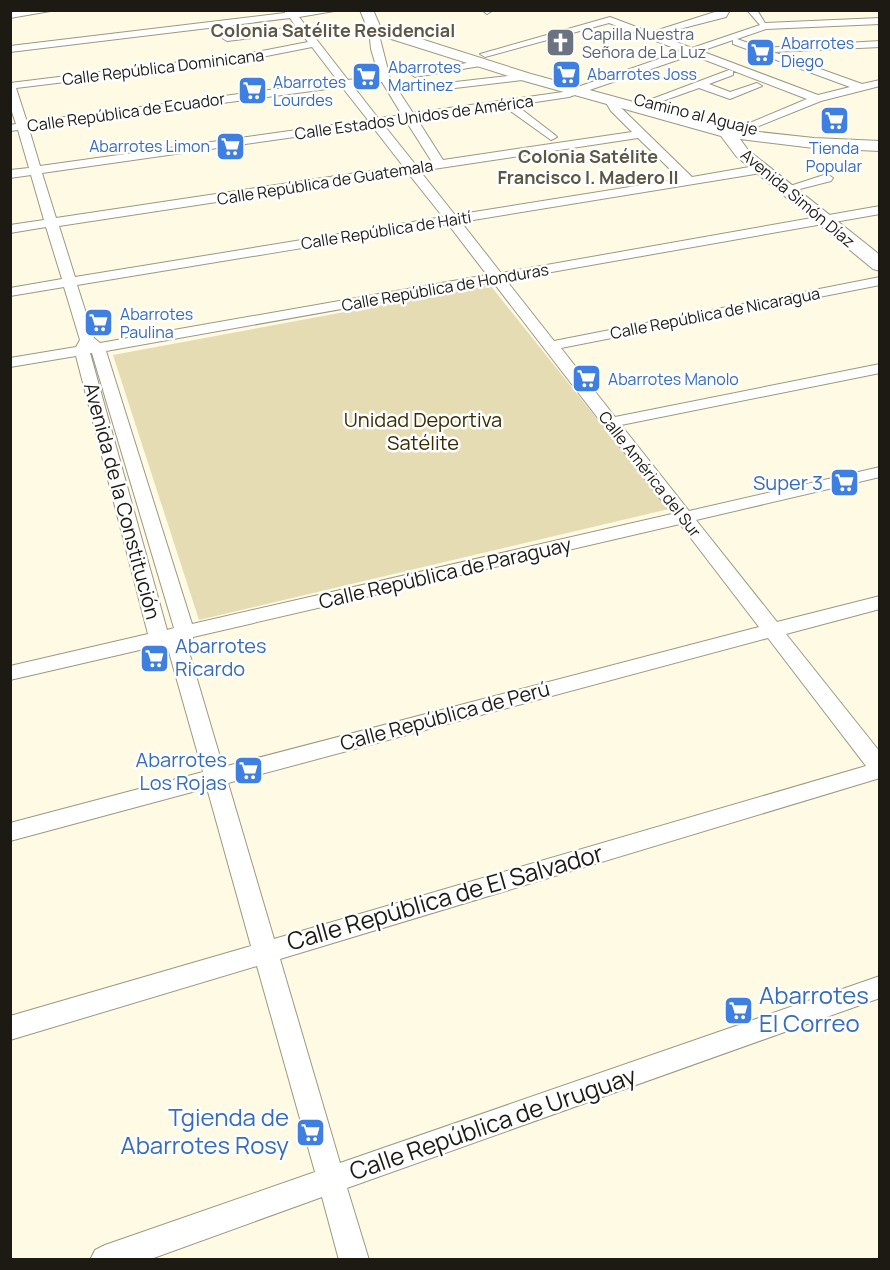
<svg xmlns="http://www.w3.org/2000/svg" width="890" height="1270" font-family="Manrope,sans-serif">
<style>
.green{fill:#e5dcb4}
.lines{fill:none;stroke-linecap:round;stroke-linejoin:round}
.street-casing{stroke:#9d9884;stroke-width:2}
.secondary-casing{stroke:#9d9884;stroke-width:2}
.street{fill:#fff;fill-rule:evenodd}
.secondary{fill:#fff;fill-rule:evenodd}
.labels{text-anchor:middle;stroke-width:5;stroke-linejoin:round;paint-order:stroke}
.far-worship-label{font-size:16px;fill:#5b616d;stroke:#fff;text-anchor:start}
.far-shop-label{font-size:16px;fill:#366cbe;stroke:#fff;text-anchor:start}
.far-street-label{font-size:16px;fill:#1c1a13;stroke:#fff}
.far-neighbourhood-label{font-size:18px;font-weight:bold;fill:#5b5744;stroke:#fff}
.park-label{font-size:20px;fill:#372d00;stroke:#fff}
.shop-label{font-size:20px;fill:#366cbe;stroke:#fff;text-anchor:end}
.street-label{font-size:20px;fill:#1c1a13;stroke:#fff}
.near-street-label{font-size:24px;fill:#1c1a13;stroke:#fff}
.near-shop-label{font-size:24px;fill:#366cbe;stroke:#fff;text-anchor:start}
</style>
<rect width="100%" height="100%" fill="#fffae4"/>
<path class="green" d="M490,285L669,509L199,620L113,355Z"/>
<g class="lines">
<defs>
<path id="street" d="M24,10H56L10,18V12Z
M284,10H340L299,17L348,80L379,76L371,49L369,29L377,27L390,78L413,113L563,92L682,51L609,23L485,57L480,54L610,17L692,48L760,25L747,10H757L765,23L880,18V24L766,29L737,39L763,48L880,41V47L773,52L862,84L880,80V86L821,101L744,132L740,131V127L807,99L692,55L569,97L516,105L555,135L557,137L551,140L505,107L417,119L443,160L632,132L611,111L605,101L611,98L692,177L761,165L767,169L761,173L461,222L501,273L880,206V214L506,280L554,341L880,277V285L561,348L615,417L880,364V373L621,425L689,511L880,467V477L696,520L777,622L880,596V609L786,634L880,752V778L280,959L340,1163L880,976V998L347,1188L369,1260H339L322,1197L148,1260H90L95,1250L105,1245L315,1172L257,966L10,1040V1016L251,946L207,788L10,841V823L203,772L169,652L157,646L10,680V666L148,634L76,356L10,367V358L76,347L80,340L64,287L10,296V288L62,279L46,227L10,233V225L44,220L31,175L10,178V170L29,168L18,130L10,131V125L16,124L10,106V83L246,54L308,42L300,32L227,41L222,38L227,35L296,27L290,18L10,52V46L285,13ZM733,40V44L850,87L818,95L701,51ZM312,47L338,81L27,122L16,88L246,60ZM382,82L402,115L378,118L353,86ZM342,87L368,120L40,166L29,129ZM406,121L432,162L415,164L383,124ZM372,126L403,166L56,218L42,173ZM638,138L680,179L455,215L420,171ZM408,173L443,217L75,277L59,226ZM448,224L487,275L100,343L94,338L77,285ZM493,282L672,514L192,624L106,351ZM90,353H92L174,628L167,630ZM680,524L759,627L223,767L189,652L193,637ZM768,638L866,766L274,939L228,783Z
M482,10H491L492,11L487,14Z
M721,10H730L726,17L660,34L655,31Z
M482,60L486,61V65L415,77L410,74Z
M729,70L733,71V75L709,84L730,92L757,83L762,86L730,99L699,88L654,104L644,102Z
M526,74L530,75V79L438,90L433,87L438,84Z
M827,174L833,178L831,181L796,190L790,186Z"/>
<path id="secondary" d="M360,10H373L380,26L531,74L725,127L734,121L742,126L740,130L814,138L880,141V151L814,148L740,139L748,150L880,255V271L873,269L736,156L721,136L521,80L369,32Z"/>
</defs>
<use href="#street" class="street-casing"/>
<use href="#secondary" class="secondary-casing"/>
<use href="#street" class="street"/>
<use href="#secondary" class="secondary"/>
</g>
<defs>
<symbol id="church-square" viewBox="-11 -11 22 22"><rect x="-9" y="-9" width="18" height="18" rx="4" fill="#6b7280" stroke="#fff"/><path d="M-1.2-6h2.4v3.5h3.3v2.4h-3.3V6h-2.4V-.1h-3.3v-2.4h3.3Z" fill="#fff"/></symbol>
<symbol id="supermarket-square" viewBox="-11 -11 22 22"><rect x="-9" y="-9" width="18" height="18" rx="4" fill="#3f7fe0" stroke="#fff"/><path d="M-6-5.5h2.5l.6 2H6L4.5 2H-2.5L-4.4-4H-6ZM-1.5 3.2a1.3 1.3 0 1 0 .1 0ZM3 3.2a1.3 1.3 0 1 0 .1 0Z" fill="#fff"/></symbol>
</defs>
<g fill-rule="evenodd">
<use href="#church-square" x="544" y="26" width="33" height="33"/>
<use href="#supermarket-square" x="744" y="36" width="33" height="33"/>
<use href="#supermarket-square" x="550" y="58" width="33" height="33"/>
<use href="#supermarket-square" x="350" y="60" width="33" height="33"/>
<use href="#supermarket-square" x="236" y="74" width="33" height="33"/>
<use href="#supermarket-square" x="818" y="104" width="33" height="33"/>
<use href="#supermarket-square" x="214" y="130" width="33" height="33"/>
<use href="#supermarket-square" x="82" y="306" width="33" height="33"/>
<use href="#supermarket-square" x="570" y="362" width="33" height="33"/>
<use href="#supermarket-square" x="828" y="466" width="33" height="33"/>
<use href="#supermarket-square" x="138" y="642" width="33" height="33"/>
<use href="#supermarket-square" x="232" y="754" width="33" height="33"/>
<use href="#supermarket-square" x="722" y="994" width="33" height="33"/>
<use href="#supermarket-square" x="294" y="1116" width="33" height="33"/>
</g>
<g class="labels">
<g class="far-worship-label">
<text x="582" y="40">Capilla Nuestra<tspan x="582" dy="18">Señora de La Luz</tspan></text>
</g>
<g class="far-shop-label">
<text x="781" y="49">Abarrotes<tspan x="781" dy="18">Diego</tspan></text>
<text x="388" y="73">Abarrotes<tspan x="388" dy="18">Martinez</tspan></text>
<text x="587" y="80">Abarrotes Joss</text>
<text x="273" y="88">Abarrotes<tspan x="273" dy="18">Lourdes</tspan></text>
<text x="210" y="152" text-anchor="end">Abarrotes Limon</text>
<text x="834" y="154" text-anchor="middle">Tienda<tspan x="834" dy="18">Popular</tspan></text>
<text x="120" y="320">Abarrotes<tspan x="120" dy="18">Paulina</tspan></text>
<text x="608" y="385">Abarrotes Manolo</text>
</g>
<g class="far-street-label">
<text transform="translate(163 67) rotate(-7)" y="6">Calle República Dominicana</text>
<text transform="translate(126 112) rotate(-8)" y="6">Calle República de Ecuador</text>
<text transform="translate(696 114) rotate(14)" y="6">Camino al Aguaje</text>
<text transform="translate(414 117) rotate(-8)" y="6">Calle Estados Unidos de América</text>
<text transform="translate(325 182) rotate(-9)" y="6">Calle República de Guatemala</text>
<text transform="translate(798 198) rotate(40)" y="6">Avenida Simón Díaz</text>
<text transform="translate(386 230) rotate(-9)" y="6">Calle República de Haití</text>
<text transform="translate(445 287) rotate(-10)" y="6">Calle República de Honduras</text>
<text transform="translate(715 313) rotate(-11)" y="6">Calle República de Nicaragua</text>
<text transform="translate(650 474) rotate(52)" y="6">Calle América del Sur</text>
</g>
<g class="far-neighbourhood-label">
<text x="333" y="37">Colonia Satélite Residencial</text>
<text x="588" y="163">Colonia Satélite<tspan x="588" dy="21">Francisco I. Madero II</tspan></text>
</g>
<g class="park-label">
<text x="423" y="427">Unidad Deportiva<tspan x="423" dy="23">Satélite</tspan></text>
</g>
<g class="shop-label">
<text x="823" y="490">Super 3</text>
<text x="175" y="653" text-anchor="start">Abarrotes<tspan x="175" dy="23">Ricardo</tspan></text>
<text x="227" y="767">Abarrotes<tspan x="227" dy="23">Los Rojas</tspan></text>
</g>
<g class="street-label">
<text transform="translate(122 501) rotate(75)" y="7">Avenida de la Constitución</text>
<text transform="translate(445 573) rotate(-13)" y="7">Calle República de Paraguay</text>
<text transform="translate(445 716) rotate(-15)" y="7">Calle República de Perú</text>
</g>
<g class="near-street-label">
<text transform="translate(445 898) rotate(-16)" y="8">Calle República de El Salvador</text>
<text transform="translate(493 1124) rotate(-19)" y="8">Calle República de Uruguay</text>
</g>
<g class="near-shop-label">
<text x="759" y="1004">Abarrotes<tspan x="759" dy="28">El Correo</tspan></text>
<text x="289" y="1126" text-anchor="end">Tgienda de<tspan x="289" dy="28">Abarrotes Rosy</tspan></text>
</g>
</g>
<rect width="890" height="1270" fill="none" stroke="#1c1a13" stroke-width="24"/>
</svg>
